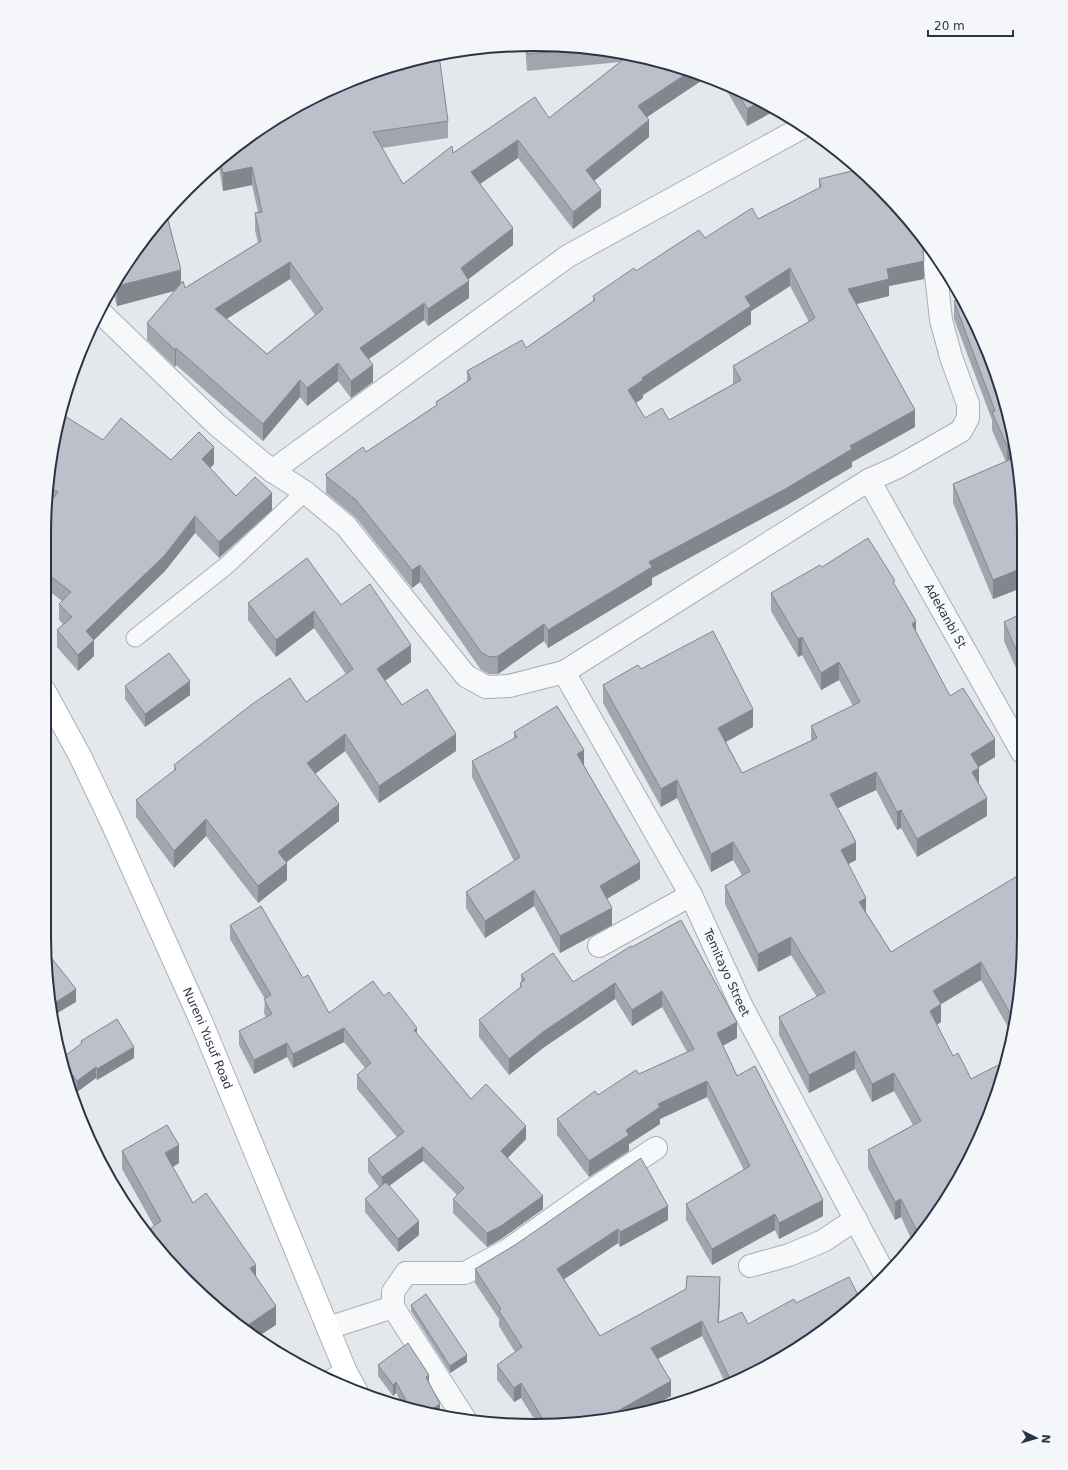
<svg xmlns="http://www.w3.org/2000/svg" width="1068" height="1470" font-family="'DejaVu Sans',sans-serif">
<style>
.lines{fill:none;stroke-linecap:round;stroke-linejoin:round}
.lane-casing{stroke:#a9aeb7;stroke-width:19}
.street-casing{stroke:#a9aeb7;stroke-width:24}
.secondary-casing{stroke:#a9aeb7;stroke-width:24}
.lane{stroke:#f7f8fa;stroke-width:17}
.street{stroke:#f7f8fa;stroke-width:22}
.secondary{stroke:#fff;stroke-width:22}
.wall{fill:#a1a5ae;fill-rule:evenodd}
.shaded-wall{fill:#83868d}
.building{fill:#bbc0ca;stroke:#83868d;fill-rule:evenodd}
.labels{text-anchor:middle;stroke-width:3;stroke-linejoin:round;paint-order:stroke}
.street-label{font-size:12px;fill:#2b3445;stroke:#f4f6f9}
.rim{fill:none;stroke:#2b3445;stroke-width:2}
</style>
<rect width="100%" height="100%" fill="#e4e7ec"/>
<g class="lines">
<defs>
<path id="lane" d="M135,638L226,566L305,492"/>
<g id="street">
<path d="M100,312L216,424L272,471L305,492L346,526L466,676L486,687L509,686L564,672L869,480L898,467L961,431L968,418V404L951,357L941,320L934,256"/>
<path d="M272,471L568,256L803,127"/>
<path id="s1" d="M869,480L1022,752"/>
<path id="s2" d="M564,672L691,895L742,1007L885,1275"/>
<path d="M599,946L691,895"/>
<path d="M750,1266L789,1255L823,1241L856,1219"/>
<path d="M328,1328L393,1307"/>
<path d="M331,1381L346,1372"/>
<path d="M466,1421L393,1307V1292L406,1273H465L508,1250L591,1191L656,1148"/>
</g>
<g id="secondary">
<path id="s3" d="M44,690L80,756L112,823L201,1021L346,1372L357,1392"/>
</g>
</defs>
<use href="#lane" class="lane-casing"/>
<use href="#street" class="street-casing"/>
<use href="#secondary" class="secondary-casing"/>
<use href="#lane" class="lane"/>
<use href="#street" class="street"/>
<use href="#secondary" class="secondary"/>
</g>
<path class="wall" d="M525,46L598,48L691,70L707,77L647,117L649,137L594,181L601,207L573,229L518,158L480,184L513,245L468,279L469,298L428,326L424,320L369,359L373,382L351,398L338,381L307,406L300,397L263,441L176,365L175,367L147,340V323L175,291L117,306L112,288L126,262L181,284L185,288L258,243L255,230V213L258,212L252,185L223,191L218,162L236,145L448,121V138L382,148L403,184L453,153L549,118L620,62L527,71ZM290,279L315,315L267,354L227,319Z
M723,84L778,109L747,126Z
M819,179L923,236L928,245L927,246L923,251L924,279L889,286V296L857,304L915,427L852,462V467L787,505L652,578V585L548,648L544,641L498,674H489L481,670L420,582L412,588L356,518L326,493V474L366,452L436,406V402L467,381V371L526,348L593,301V296L636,271L705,238L758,219L819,188ZM790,286L809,322L733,366V384L669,420L645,418L636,403L643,398V395L751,324V311Z
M954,301L1020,470L1021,588L993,599L953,503V484L1006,462L992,430V420L954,319Z
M60,413L103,440L171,460L214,464L210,468L236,496L272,510L219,558L195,533L165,571L94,640V656L78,671L57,647V630L63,624L59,620V604L62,601L44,587V534L49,503L48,502Z
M822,567L895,586L916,633L950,696L995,757L978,767L979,784L987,816L917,857L901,828L897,830L876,790L837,808L856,860L848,864L866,912L891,952L1019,875L1023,968L1012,1034L981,980L940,1004L941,1022L937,1025L973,1153L913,1243L901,1217L895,1220L868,1168V1150L913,1125L894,1091L872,1102L855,1069L809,1093L779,1035V1017L817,997L791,955L758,972L725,904V886L742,875L733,860L711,872L677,798L661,807L603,703V685L641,669L753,727L726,742L742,773L811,741V726L853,706L839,680L821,690L802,655L798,657L771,611V593Z
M248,603L341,605L411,662L385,681L402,705L456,751L379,803L345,751L315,774L339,821L286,862L287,880L258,903L206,836L174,868L136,817V800L174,771V765L306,702L346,674L314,628L276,657L248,620Z
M1021,614V704L1016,695V676L1019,675L1004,641V622Z
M125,686L190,695L145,727L125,699Z
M514,732L584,765L640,879L606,899L612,925L560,953L534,906L485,938L466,908V892L514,861L472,777V761L514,739Z
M230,925L303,978L329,1013L384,996L417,1034L471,1099L526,1139L507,1158L543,1209L501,1239L487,1247L453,1213V1199L457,1195L423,1161L389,1186L419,1235L398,1252L365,1212V1199L379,1187L368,1172V1159L397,1137L357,1089V1075L365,1068L344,1042L293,1068L287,1057L254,1074L239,1045V1031L266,1017L264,1013L265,999L230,939Z
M632,947L737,1038L723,1045L737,1076L823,1216L779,1239L775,1230L712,1265L686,1220V1204L744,1170L707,1097L660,1119V1124L629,1144V1151L589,1177L557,1135V1119L598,1095L639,1074L687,1052L662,1007L632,1026L615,999L543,1048L509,1075L479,1037V1020L520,988V983H521V975L573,982Z
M81,1041L134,1058L97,1080L96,1078L77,1092L65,1076L61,1063V1059L81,1044Z
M122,1151L179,1163L173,1167L193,1203L256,1276L276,1325L154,1226L122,1169Z
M668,1220L620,1247L618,1243L564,1279L600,1336L720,1291L719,1323L748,1324L796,1303L832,1325L727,1386L702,1336L658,1359L671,1396L650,1408L598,1422H536L521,1398L514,1402L497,1380V1365L515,1352L499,1326V1319L475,1283V1269L515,1245Z
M411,1305L467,1362L450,1373L411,1311Z
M378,1365L429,1383L440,1415L403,1406L396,1393L393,1396L378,1376Z"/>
<path class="shaded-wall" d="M692,70L707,77L638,123V106Z
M761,101L778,109L747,126V109Z
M649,120V137L586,187V170Z
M518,140V158L471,190V172Z
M252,167V185L223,191V173Z
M601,190V207L573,229V212Z
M513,228V245L461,285V268Z
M922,235L928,245L927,246L923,251L922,239Z
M924,261V279L889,286V296L848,306V289L887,269Z
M290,262V279L215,326V309Z
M790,268V286L751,311V324L643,395V398L628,408V390L642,378L745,297Z
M181,270V289L117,306V286Z
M469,281V298L428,326V309Z
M424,303V320L360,365V348Z
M176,348V365L175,367V350Z
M338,363V381L307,406V388Z
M373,365V382L351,398V381Z
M300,380V397L263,441V424Z
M915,410V427L852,462V467L787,505L652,578V585L548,648V630L649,562L850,446Z
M1013,443L1017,459L1007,463V446Z
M214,447V464L202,476V459Z
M272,493V510L219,558V542Z
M195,516V533L165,571L94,640V656L78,671V655L86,631Z
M420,565V582L412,588V570Z
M1020,569L1021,588L993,599V580Z
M314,611V628L276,657V640Z
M916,621V639L912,624Z
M544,624V641L498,674V656Z
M802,637V655L798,657V639Z
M411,645V662L377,686V669Z
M839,662V680L821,690V673Z
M190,681V695L145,727V714Z
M753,709V727L718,746V728Z
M345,734V751L307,780V763Z
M456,734V751L379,803V786Z
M995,739V757L971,772V754Z
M584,750V766L577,754Z
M979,768V786L972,772Z
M876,772V790L830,812V794Z
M677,780V798L661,807V789Z
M52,797V810L44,817V804Z
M987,798V816L917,857V839Z
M339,804V821L278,869V852Z
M901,810V828L897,830V812Z
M206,819V836L174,868V851Z
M733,842V860L711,872V854Z
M856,842V860L841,868V850Z
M640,862V879L600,903V886Z
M287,863V880L258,903V886Z
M534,890V906L485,938V921Z
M866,898V916L859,902Z
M612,908V925L560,953V936Z
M791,937V955L758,972V954Z
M981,962V980L933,1009V991Z
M615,983V999L543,1048L509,1075V1059L543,1032Z
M76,989V1002L54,1015L53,1004Z
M662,991V1007L632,1026V1010Z
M941,1004V1022L930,1029V1011Z
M737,1022V1038L717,1049V1033Z
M344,1028V1042L293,1068V1054Z
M417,1028V1042L414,1030Z
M287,1043V1057L254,1074V1060Z
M134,1047V1058L97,1080V1069Z
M855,1051V1069L809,1093V1075Z
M96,1067V1078L77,1092V1081Z
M894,1073V1091L872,1102V1084Z
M707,1081V1097L660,1119V1124L629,1144V1151L589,1177V1161L626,1130L658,1104Z
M526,1126V1139L501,1165V1151Z
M179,1145V1163L165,1171V1153Z
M423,1147V1161L382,1191V1177Z
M543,1196V1209L501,1239L487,1247V1233Z
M901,1199V1217L895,1220V1202Z
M823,1200V1216L779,1239V1223Z
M668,1206V1220L620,1247V1232Z
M775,1214V1230L712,1265V1249Z
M419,1221V1235L398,1252V1239Z
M618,1229V1243L557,1284V1269Z
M256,1265V1283L250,1268Z
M720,1277V1291L718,1338V1323Z
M276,1306V1325L259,1336L245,1327Z
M702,1321V1336L651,1362V1348Z
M467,1355V1362L450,1373V1366Z
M429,1375V1386L426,1377Z
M671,1381V1396L650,1408L600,1421Z
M396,1382V1393L393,1396V1385Z
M521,1383V1398L514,1402V1388Z
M440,1404V1415L427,1412Z"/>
<path class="building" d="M526,46L589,48L527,54Z
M439,55L448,121L373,132L403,184L452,146L453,153L535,97L549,118L629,55L692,70L638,106L649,120L586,170L601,190L573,212L518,140L471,172L513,228L461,268L469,281L428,309L424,303L360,348L373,365L351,381L338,363L307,388L300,380L263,424L176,348L175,350L147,323L183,281L185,288L261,241L255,213L262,212L252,167L223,173L220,160L236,145L317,95L407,61ZM290,262L323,309L267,354L215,309Z
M736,90L761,101L747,109Z
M860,169L922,235V239L924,261L887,269L889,279L848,289L915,410L850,446L852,449L787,488L649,562L652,567L548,630L544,624L498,656L489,657L481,652L420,565L412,570L356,500L326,476V474L363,447L366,452L437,405L436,402L471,379L467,371L522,340L526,348L595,300L593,296L634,268L636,271L699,230L705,238L752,208L758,219L821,187L819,179ZM790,268L815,318L733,366L741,380L669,420L662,408L645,418L628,390L643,380L642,378L751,306L745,297Z
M167,216L181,270L117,286L116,282L126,262L161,217Z
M959,299L987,346L1013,443L1007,446L992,412L995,411L954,301Z
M60,413L103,440L121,418L171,460L199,432L214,447L202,459L236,496L255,477L272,493L219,542L195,516L165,555L86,631L94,640L78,655L57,630L72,617L59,604L71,592L44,571V534L48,504L58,492L50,487Z
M1016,457L1020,470V569L993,580L953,484Z
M868,538L895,581L893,582L916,621L912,624L950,696L963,688L995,739L971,754L979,768L972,772L987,798L917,839L901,810L897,812L876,772L830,794L856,842L841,850L866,898L859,902L891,952L1019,875L1022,880L1023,968L1014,1020L981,962L933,991L941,1004L930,1011L953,1056L958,1053L971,1079L1008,1060L1007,1063L973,1153L919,1235L901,1199L895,1202L868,1150L921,1121L894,1073L872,1084L855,1051L809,1075L779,1017L825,992L791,937L758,954L725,886L750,871L733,842L711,854L677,780L661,789L603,685L638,665L641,669L713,631L753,709L718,728L742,773L817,738L811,726L860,702L839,662L821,673L802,637L798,639L771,593L820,565L822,567Z
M307,558L341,605L370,584L411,645L377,669L402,705L427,689L456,734L379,786L345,734L307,763L339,804L278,852L287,863L258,886L206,819L174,851L136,800L176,769L174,765L251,705L290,678L306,702L353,669L314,611L276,640L248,603Z
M1021,614V661L1004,622Z
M169,653L190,681L145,714L125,686Z
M1021,674V685L1016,676Z
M557,706L584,750L577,754L640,862L600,886L612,908L560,936L534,890L485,921L466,892L520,857L472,761L517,737L514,732Z
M44,788L52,797L44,804Z
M261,906L303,978L308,975L329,1013L373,981L384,996L389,992L417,1028L414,1030L471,1099L486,1084L526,1126L501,1151L543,1196L501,1226L487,1233L453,1199L464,1188L423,1147L382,1177L368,1159L404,1132L357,1075L371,1063L344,1028L293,1054L287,1043L254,1060L239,1031L272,1014L264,999L271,995L230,925Z
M681,920L737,1022L717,1033L737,1076L755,1066L823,1200L779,1223L775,1214L712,1249L686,1204L750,1166L707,1081L658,1104L660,1107L626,1130L629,1135L589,1161L557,1119L595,1091L598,1095L636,1070L639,1074L694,1049L662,991L632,1010L615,983L543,1032L509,1059L479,1020L522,986L520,983L525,980L521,975L553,953L573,982L631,946L632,947Z
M46,951L76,989L53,1004Z
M117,1019L134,1047L97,1069L96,1067L77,1081L61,1059L82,1043L81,1041Z
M167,1125L179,1145L165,1153L193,1203L206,1193L256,1265L250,1268L276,1306L245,1327L211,1304L147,1231L161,1221L122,1151Z
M641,1158L668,1206L620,1232L618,1229L557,1269L600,1336L686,1289L687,1276L720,1277L718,1323L742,1312L748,1324L794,1299L796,1303L849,1277L860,1299L832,1325L732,1383L702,1321L651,1348L671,1381L600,1421L598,1422H544L538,1411L521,1383L514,1388L497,1365L522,1347L499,1311L501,1309L475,1269L515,1245L590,1193Z
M386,1182L419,1221L398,1239L365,1199Z
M426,1294L467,1355L450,1366L411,1305Z
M408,1343L429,1375L426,1377L440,1404L427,1412L410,1408L396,1382L393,1385L378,1365Z"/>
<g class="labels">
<g class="street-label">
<text dy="4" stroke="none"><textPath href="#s1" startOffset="156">Adekanbi St</textPath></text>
<text dy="4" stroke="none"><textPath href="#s2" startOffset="342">Temitayo Street</textPath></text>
<text dy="4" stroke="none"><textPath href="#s3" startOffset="385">Nureni Yusuf Road</textPath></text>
</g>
</g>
<path d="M0 0H1068V1470H0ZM534 51H534A483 483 0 0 1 1017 534V936A483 483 0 0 1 534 1419H534A483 483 0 0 1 51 936V534A483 483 0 0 1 534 51Z" fill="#f4f6f9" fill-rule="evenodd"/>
<path class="rim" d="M534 51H534A483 483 0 0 1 1017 534V936A483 483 0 0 1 534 1419H534A483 483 0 0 1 51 936V534A483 483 0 0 1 534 51Z"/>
<g transform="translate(1036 1438) rotate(95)" stroke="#f4f6f9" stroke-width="3" paint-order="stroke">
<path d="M0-3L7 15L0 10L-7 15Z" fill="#2b3445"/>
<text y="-6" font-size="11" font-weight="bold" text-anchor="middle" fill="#2b3445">N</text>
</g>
<path d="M928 30v6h85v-6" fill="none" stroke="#2b3445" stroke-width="2"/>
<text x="934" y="30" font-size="12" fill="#2b3445" stroke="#f4f6f9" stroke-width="3" paint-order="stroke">20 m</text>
</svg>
